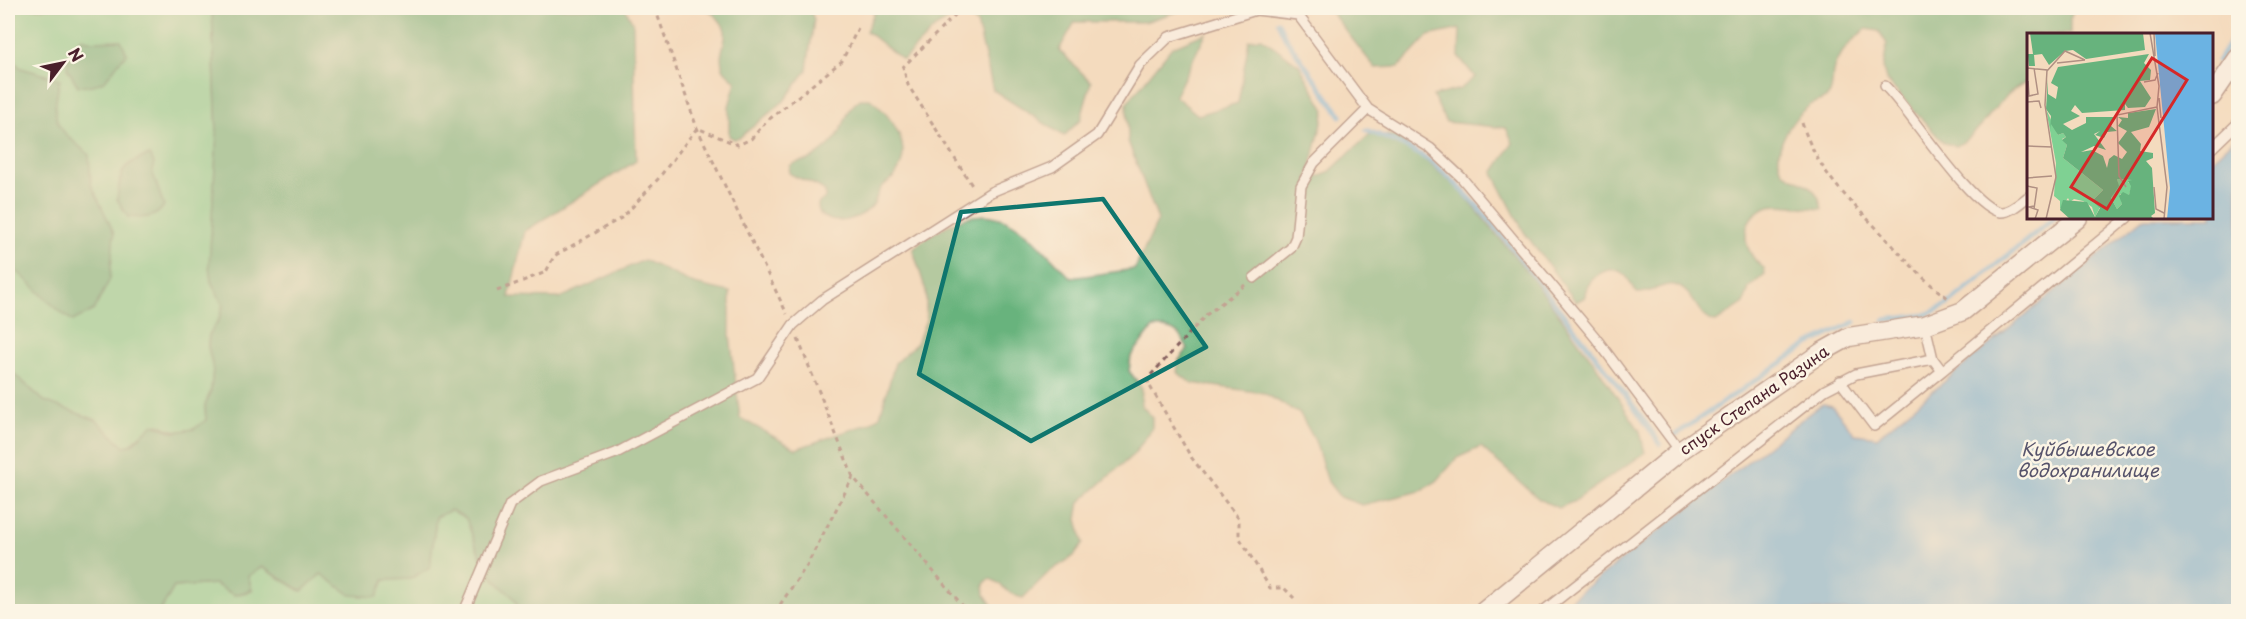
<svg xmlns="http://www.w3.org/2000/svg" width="2246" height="619" font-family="'Playpen Sans',sans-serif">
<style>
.green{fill:#7fd193;stroke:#64785f;stroke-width:1.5}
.forest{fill:#67b37d;stroke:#586954;stroke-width:1.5}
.water{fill:#6bb3e3;stroke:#5a6987;stroke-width:1.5}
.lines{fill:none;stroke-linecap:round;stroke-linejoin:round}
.stream{stroke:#6bb3e3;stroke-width:5}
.lane-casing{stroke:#86615e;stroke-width:12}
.street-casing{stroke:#86615e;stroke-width:21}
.path{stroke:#86615e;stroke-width:3;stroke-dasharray:4.5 4.5;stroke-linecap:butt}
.lane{stroke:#fff;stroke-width:9}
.street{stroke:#fff;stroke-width:18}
.marked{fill:none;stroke:#0f766e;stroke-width:4.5;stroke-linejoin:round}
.labels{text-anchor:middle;stroke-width:5;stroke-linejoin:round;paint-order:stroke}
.street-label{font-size:16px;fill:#4a1f2b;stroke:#fcf5e5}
.water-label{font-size:18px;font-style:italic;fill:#56536b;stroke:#fcf5e5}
.inset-road{fill:none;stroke:#b09083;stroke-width:1.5}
.view{fill:#d62828;fill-opacity:0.15;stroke:#d62828;stroke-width:3}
.inset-edge{fill:none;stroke:#4a1f2b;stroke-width:3}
</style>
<rect width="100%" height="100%" fill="#fcf5e5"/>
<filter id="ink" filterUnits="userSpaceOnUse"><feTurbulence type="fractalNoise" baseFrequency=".0167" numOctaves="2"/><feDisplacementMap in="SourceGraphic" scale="12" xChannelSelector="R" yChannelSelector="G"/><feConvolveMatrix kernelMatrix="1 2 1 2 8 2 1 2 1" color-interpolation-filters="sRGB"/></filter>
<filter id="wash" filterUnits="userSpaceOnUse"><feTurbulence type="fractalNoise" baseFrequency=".008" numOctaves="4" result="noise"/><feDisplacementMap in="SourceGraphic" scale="24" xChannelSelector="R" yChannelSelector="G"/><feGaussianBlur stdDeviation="1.35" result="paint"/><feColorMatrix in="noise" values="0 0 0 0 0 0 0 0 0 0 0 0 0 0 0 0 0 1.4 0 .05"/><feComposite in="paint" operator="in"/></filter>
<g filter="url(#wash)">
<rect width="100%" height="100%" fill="#f4dbbe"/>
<path class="green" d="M8,8H212L217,134L211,281L223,305L219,320L209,335L208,346L213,369L211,390L205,406L206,420C193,435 173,433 158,424L140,435L131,445L124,446L44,401L13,373L8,371Z
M451,510L466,518C474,540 481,564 497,582C508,595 514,592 519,611L160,612L174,587L215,584L234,595L252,591L248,576L262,567L301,591L321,574L351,595L384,580L410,579L430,567L436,517Z"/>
<path class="forest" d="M212,8H625L633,23L636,161L525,231L509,297L560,298L644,260L694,284L730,292V335L740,418L796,449L870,423L880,416L895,363L917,343L926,320V291L913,250C922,239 934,233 947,226C1004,193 1034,242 1071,278L1135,269L1158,220L1128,141L1127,103L1172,47L1206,33L1175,96L1198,115L1238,103L1249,40L1262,38L1299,65L1325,110L1307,181L1328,173L1370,134L1397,136L1460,190L1530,275L1595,364L1640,431L1645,453L1573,502L1558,508L1539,499L1481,447L1457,458L1437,481L1421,491L1362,505L1340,497L1328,482L1315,441L1300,414L1264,393L1191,383L1177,372L1179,360L1188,349C1180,332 1172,326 1153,328L1131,356L1129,371L1142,388L1141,405L1152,417V429L1134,454L1080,502L1077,519L1083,543L1074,556L1049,572L1023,598C1007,596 1002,581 989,579L984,584L985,595L996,611H519C514,592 508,595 497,582C481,564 474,540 466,518L451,510L436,517L430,567L410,579L384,580L377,597L351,595L321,574L302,591L262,567L248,576L252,590L234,595L215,584L174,587L160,611H8V371L13,373L44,401L96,420L124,446L131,445L153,424L174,432L194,429L206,420L205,406L211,390L213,369L208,346L209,335L219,320L223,305L211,281L209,266L217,134Z
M706,8H809L814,19L807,70L784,101L739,138L734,139L729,136V106L736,82C732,76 726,75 723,68C714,44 743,35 706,8Z
M876,8H1188L1145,22H1075L1059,50L1091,82L1081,119L1064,136L993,90L977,23L960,14L935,28L903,60L866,31Z
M1328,8H2075L2070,19V34H2028V81C1995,96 1985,132 1956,146L1944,143L1886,80L1883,69L1887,44L1879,31L1866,29C1853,39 1837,55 1833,72C1832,80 1833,89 1829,95C1823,102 1815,101 1809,106C1793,117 1774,146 1780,166C1785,183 1817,176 1822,209C1810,209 1779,203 1770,206C1738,214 1740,252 1764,268L1765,274L1749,288L1744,303L1716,322C1698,320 1694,289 1674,285C1662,283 1650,294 1637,293C1631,286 1628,274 1619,271C1603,265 1584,283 1585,297L1576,302L1524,232L1493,173L1513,143L1506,128L1446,122L1433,96L1460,89L1475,77L1459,57L1460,29L1428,36L1399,67L1375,68Z
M80,38L93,41L121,40L127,54C105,73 114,86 78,86L67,68L69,57Z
M8,56L21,68L60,79C50,125 55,125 89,155L91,184L114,233L110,279L94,310L73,321C48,305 31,281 8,264Z
M860,99H870C891,115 915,147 896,174C893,179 888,181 883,186C877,191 877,200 872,206C864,216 844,224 831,220C822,217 818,214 818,204L825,198V191C814,182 801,181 789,173L790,166C796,161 801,162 808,160C817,156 828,147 835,139C846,126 845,109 860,99Z
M150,155L154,163L152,171L164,206C154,220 144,218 128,217L117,199C121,169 121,164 150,155Z"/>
<path class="water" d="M2238,136V611H1556L1819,406L1823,404L1832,406L1855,434L1877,437L2144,218H2212V160Z"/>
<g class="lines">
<path class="stream" d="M1278,22L1285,37L1341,116
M2218,61L2238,29
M1366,130C1389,139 1415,149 1435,165C1483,205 1521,260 1559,309C1594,354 1629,397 1660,444
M1884,320L1925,315L1947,305L2054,218
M1675,435L1809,344L1855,322"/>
</g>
</g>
<g filter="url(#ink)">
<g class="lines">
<defs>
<path id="lane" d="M1885,86C1910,110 1970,207 2000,212C2010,213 2021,202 2028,197
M2212,148L2238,123
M1254,278L1291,248L1296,237L1301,186L1314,163L1368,109
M1942,371L2127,218
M1840,381L1874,426L1942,371L1933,359L1925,325
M464,612L510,504L541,481L616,453L757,378L793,325L822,300L991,192L1052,167L1097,135L1140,65L1169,37L1256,10L1298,15L1368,109L1430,148L1461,177L1595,337L1680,451
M1542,612L1825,390L1856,374L1933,359"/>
<path id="street" d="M2212,96L2238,58
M1483,612L1680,451L1822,352L1849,337L1925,325L1963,311L2078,218"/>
</defs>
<use href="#lane" class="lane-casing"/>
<use href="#street" class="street-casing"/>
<path class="path" d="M655,8L697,128L787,314
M962,8L903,67L908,85L973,187
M1802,123C1819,175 1849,199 1885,237C1905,259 1924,281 1948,298
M1245,285L1206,315L1150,376L1148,383L1191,457L1239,519V537L1270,588H1284L1294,598
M497,291L546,272L554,256L623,217L658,179L697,128L738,145L751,139L767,121L842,61L858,28
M798,339L853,477L968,612
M775,612L807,565L853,477"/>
<use href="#lane" class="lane"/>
<use href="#street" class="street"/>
</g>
</g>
<path d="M0 0H2246V619H0ZM1103,199L1206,347L1031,441L919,374L961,212Z" fill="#f4dbbe" fill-opacity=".55" fill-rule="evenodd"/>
<path class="marked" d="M1103,199L1206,347L1031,441L919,374L961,212Z"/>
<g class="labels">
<g class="street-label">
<text transform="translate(1754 400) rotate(-35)" y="6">спуск Степана Разина</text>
</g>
<g class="water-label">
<text x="2088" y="456">Куйбышевское<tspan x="2088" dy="21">водохранилище</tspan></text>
</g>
</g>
<g transform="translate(2027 33)">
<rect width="186" height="186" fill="#f4dbbe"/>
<path d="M19,76L31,102L36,100L39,104L35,106L40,112L36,125L76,157L65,168L73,174L68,184L65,174L56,168L47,166L43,169L41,165L33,176V168L27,163L29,130ZM90,146L107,147L101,149L105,152L102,162L93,161L95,171L90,176L84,165L91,152Z" fill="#7fd193"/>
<path d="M3,0H116L118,17L59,26L46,17L38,18L22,32L15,21L7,22L8,33H2L0,13L1,21H6ZM122,21L117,30L124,37L123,47L113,48L124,65L118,74L101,75L98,71V77L55,80L48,72L44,78L53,83L36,91L45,97L59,90V84H87L84,93L90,98L80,99L77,105L68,102L73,98L67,101L79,117L67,113L54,119L65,117L76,123L80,135L82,126L87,122L95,126L100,119L91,110L100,98L91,93L95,87L91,84L101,85V80L129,76L122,94L104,99L114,111L113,118L126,120V125L119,128L125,135L128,180L124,183L127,186H43L33,177L36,167L60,169L68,184L73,175L65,168L76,157L36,125L40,112L35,107L39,104L36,100L31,102L24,91L23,97L24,83L19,76L21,46V61L29,66L31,54L24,50L31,34ZM90,146L105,147L101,148L104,153L102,162L96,159L92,163L95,171L90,176L84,165L92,153Z" fill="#67b37d" fill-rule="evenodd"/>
<path d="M128,0H186V186H140L143,155Z" fill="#6bb3e3"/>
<path class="inset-road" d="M123,0L132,53L130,74L140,154L137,186M127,0L128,23M30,30L58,27M0,35L20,37L18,72L29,144L19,186M20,38L38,18L58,27M1,48L2,63L11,61L7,35M117,49L128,47L131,40M132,65L134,85M0,69L12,68L14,75M0,113L25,114M0,145L25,143M0,153L10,155L7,176M99,154L92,143L90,82L130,74M127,154L129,176L137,180M7,173L2,174L11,177L8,186"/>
<path class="view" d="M125,25L160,47L80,176L44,154Z"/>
<rect width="186" height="186" class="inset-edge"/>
</g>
<rect width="2246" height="619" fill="none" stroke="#fcf5e5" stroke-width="30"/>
<g transform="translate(63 63) rotate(58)" stroke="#fcf5e5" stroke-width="4.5" paint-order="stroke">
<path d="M0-4.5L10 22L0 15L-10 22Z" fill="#4a1f2b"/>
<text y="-9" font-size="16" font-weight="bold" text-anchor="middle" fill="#4a1f2b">N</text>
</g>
</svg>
